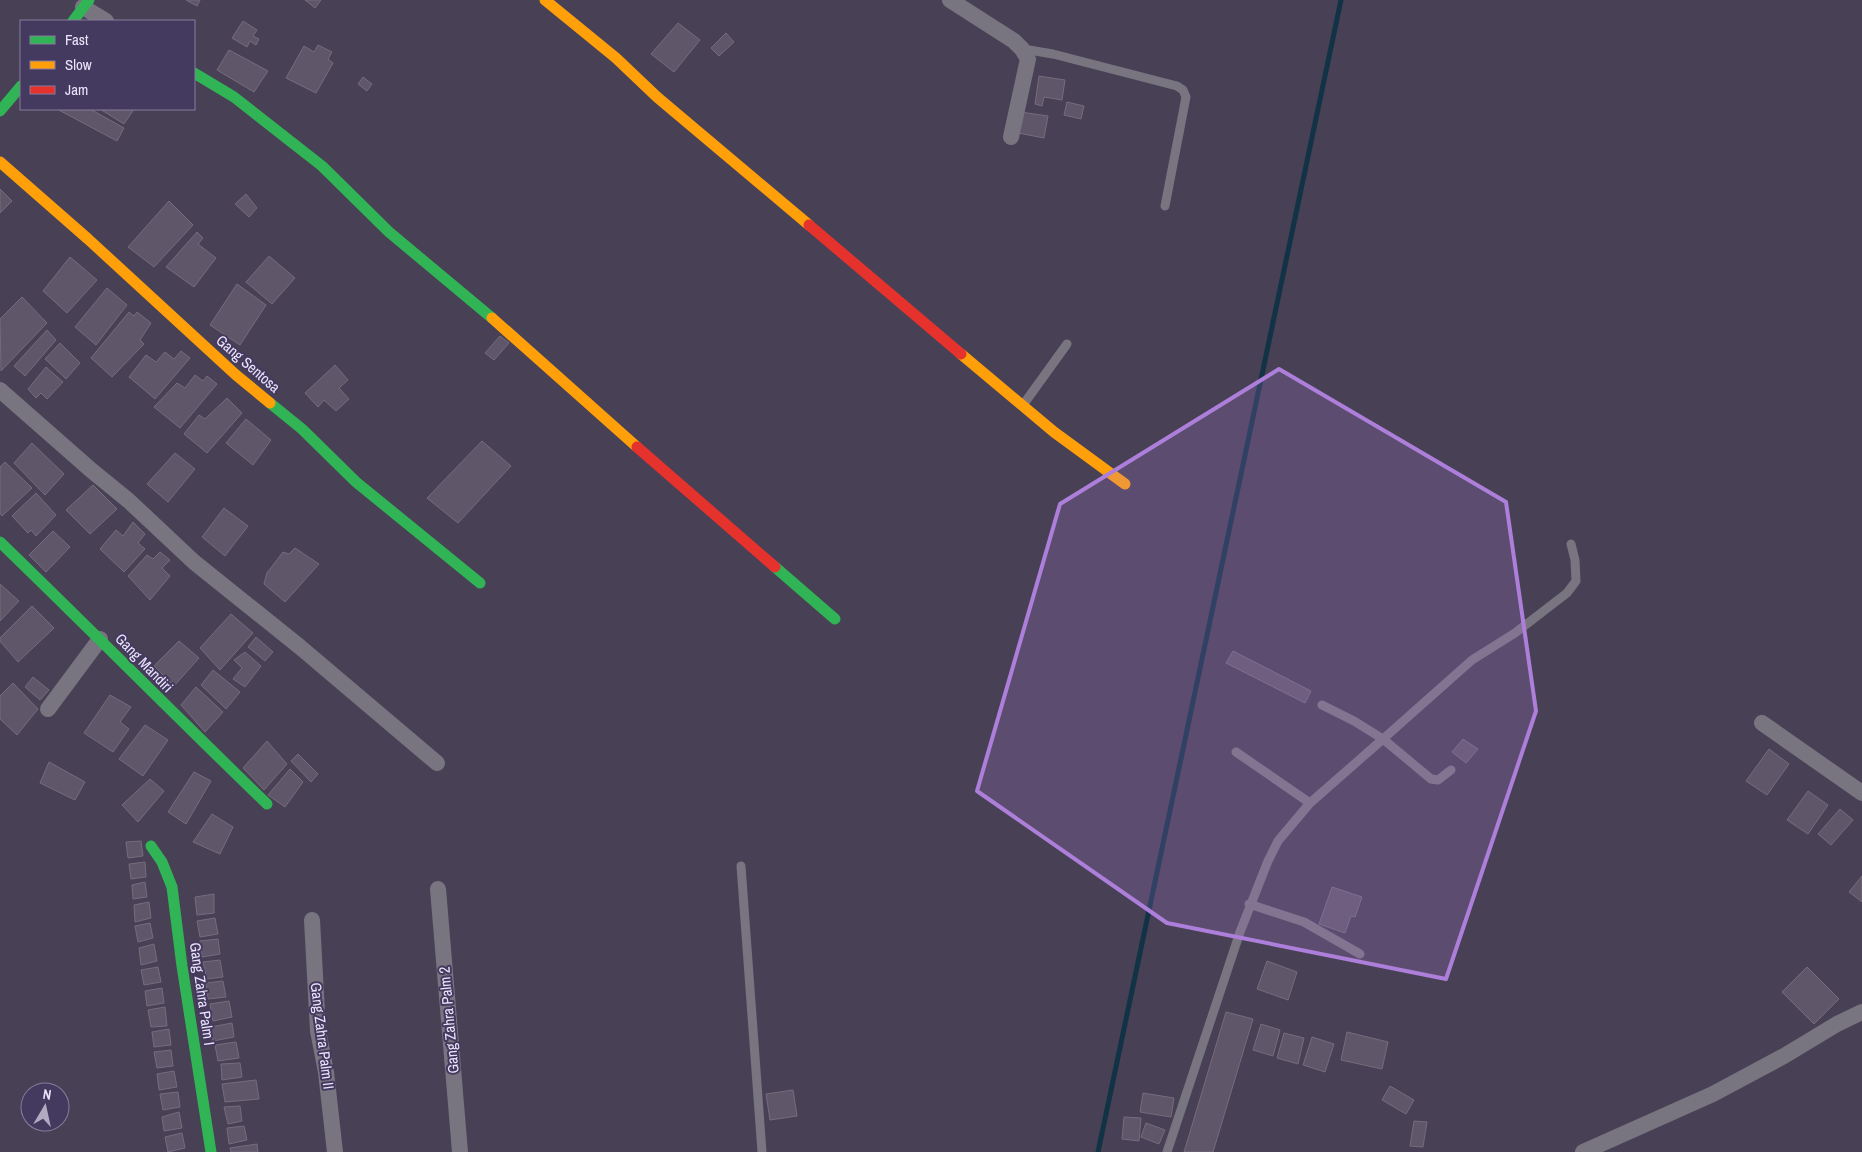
<svg xmlns="http://www.w3.org/2000/svg" width="1862" height="1152" font-family="'Archivo Narrow',sans-serif">
<style>
.lines{fill:none;stroke-linecap:round;stroke-linejoin:round}
.stream{stroke:#123245;stroke-width:5}
.building{fill:#5f5769;stroke:#756c7c}
.lane{stroke:#787480;stroke-width:9}
.street{stroke:#787480;stroke-width:16}
.fast{stroke:#30b455;stroke-width:11}
.slow{stroke:#ff9f0a;stroke-width:11}
.jam{stroke:#e5322d;stroke-width:11}
.marked{fill:#ad7fda;fill-opacity:0.2;stroke:#ad7fda;stroke-width:4;stroke-linejoin:round}
.labels{text-anchor:middle;stroke-width:4;stroke-linejoin:round;paint-order:stroke}
.street-label{font-size:15px;fill:#eae4fb;stroke:#44395e}
</style>
<rect width="100%" height="100%" fill="#484156"/>
<g class="lines">
<path class="stream" d="M1098,1152L1341,0"/>
</g>
<path class="building" d="M186,0H200L197,6Z
M305,0H321L315,8Z
M243,21L257,30L253,36L259,39L256,45L250,41L247,47L232,38Z
M678,23L700,40L674,72L651,54Z
M726,33L734,42L719,56L711,48Z
M318,45L332,52L328,59L333,63L316,93L286,78L304,46L314,52Z
M229,50L268,71L254,92L217,70Z
M1039,76L1065,80L1062,100L1044,97L1042,106L1035,104Z
M363,77L372,84L367,91L358,84Z
M1067,102L1084,106L1081,119L1064,115Z
M57,109H90L124,128L117,141Z
M100,109H134L124,124Z
M1021,112L1048,116L1044,138L1018,133Z
M0,189L12,201L0,213Z
M246,194L257,208L249,217L235,204Z
M169,201L193,225L154,267L128,247Z
M197,232L203,238L198,244L216,258L194,287L166,267Z
M269,256L295,278L272,304L246,282Z
M70,257L97,280L67,313L43,291Z
M237,284L266,305L240,345L210,325Z
M107,288L127,305L96,345L75,327Z
M22,297L47,323L1,371L0,319Z
M129,312L134,316L137,312L151,323L140,340L144,344L112,377L91,358Z
M47,330L56,340L25,376L14,366Z
M500,336L509,343L494,360L485,353Z
M60,343L80,363L66,379L45,359Z
M181,351L190,358L155,399L129,377L146,355L156,362L165,352L174,359Z
M335,365L348,380L339,388L349,399L336,411L324,400L318,407L305,393Z
M46,367L63,382L47,399L41,393L36,398L28,389Z
M195,375L203,381L207,376L217,384L180,428L154,407L177,383L185,388Z
M227,398L242,413L207,453L184,434L199,415L205,419Z
M246,419L271,440L253,465L226,443Z
M482,441L511,466L458,523L427,498Z
M32,443L64,474L45,495L14,463Z
M175,453L195,469L168,502L147,484Z
M5,462L32,488L2,516L0,513V467Z
M93,485L117,509L90,534L66,510Z
M36,493L56,515L36,536L31,530L28,533L12,516Z
M224,508L248,526L225,556L202,537Z
M133,522L145,534L138,543L145,549L124,572L100,549L116,530L123,536Z
M53,531L70,547L46,572L29,555Z
M295,548L319,564L285,602L264,584L267,573L283,552L289,554Z
M160,552L170,560L162,568L170,576L150,600L128,576L147,555L153,559Z
M0,584L19,601L0,621Z
M32,606L54,628L18,662L0,641V638Z
M231,614L253,633L220,670L200,648Z
M256,637L273,652L265,661L248,647Z
M179,641L199,658L174,686L154,666Z
M1233,651L1311,691L1305,703L1226,663Z
M245,652L261,666L245,687L233,679L242,668L234,660Z
M213,670L240,692L226,709L201,685Z
M33,677L49,690L40,700L25,687Z
M13,683L38,709L17,735L0,719V696Z
M196,687L223,712L205,732L181,705Z
M110,695L131,707L120,722L129,729L113,752L84,733Z
M145,725L168,740L143,776L119,759Z
M1463,739L1478,749L1466,763L1452,752Z
M267,741L287,764L264,790L243,768Z
M1769,749L1789,764L1767,795L1746,781Z
M298,754L318,774L311,782L291,761Z
M49,762L85,782L75,800L40,783Z
M290,769L303,782L285,807L268,795Z
M194,772L211,781L186,824L168,812Z
M150,779L164,791L138,822L122,805Z
M1808,791L1828,805L1808,834L1787,820Z
M1840,809L1853,820L1831,845L1818,834Z
M212,814L233,827L220,854L193,842Z
M141,841L143,856L128,858L126,842Z
M145,862L146,877L131,879L129,864Z
M1862,876V902L1849,892Z
M145,882L147,897L133,899L132,885Z
M1332,887L1362,897L1355,917L1351,916L1345,933L1319,924Z
M214,894V913L197,915L195,897Z
M149,902L151,918L135,922L134,905Z
M215,918L218,934L200,937L197,921Z
M150,923L153,938L138,942L135,926Z
M218,939L220,954L202,957L200,941Z
M154,944L157,961L141,965L139,948Z
M220,960L223,977L207,979L203,962Z
M1267,961L1297,972L1288,1000L1257,989Z
M158,967L161,982L144,985L141,970Z
M1807,967L1839,999L1814,1024L1782,992Z
M223,981L226,997L208,999L206,983Z
M162,988L164,1003L147,1006L145,991Z
M229,1001L232,1017L213,1021L210,1004Z
M165,1007L167,1026L151,1027L148,1010Z
M1226,1012L1253,1019L1213,1152H1184Z
M232,1023L234,1037L213,1041L211,1027Z
M1261,1024L1280,1030L1273,1056L1253,1050Z
M169,1029L171,1045L154,1047L152,1032Z
M1347,1032L1388,1042L1382,1069L1341,1060Z
M1284,1033L1304,1038L1298,1064L1277,1058Z
M1312,1037L1334,1044L1325,1072L1303,1065Z
M236,1042L239,1058L218,1061L215,1045Z
M171,1050L173,1066L157,1068L154,1052Z
M240,1063L242,1077L222,1080L221,1064Z
M174,1071L177,1087L159,1090L157,1074Z
M256,1080L259,1099L225,1102L222,1084Z
M1390,1086L1414,1100L1406,1114L1382,1100Z
M793,1090L797,1116L770,1120L766,1094Z
M178,1092L180,1107L163,1110L160,1094Z
M1143,1093L1174,1098L1171,1117L1140,1112Z
M240,1106L242,1121L228,1124L224,1107Z
M179,1112L182,1128L164,1131L162,1117Z
M1124,1117L1141,1118L1139,1141L1122,1139Z
M1414,1121L1427,1122L1423,1147L1410,1146Z
M1146,1123L1165,1130L1159,1144L1141,1137Z
M244,1126L247,1140L229,1144L227,1128Z
M182,1133L185,1148L168,1152L165,1137Z
M257,1144L258,1152H231L230,1148Z"/>
<g class="lines">
<path class="lane" d="M1023,49L1053,54L1177,86L1183,90L1186,97L1165,206
M1023,405L1067,344
M1236,752L1310,803
M1451,770L1438,780L1431,779L1383,739L1472,660L1515,633L1567,593L1576,581L1575,560L1571,544
M741,866L762,1152
M1249,904L1304,922L1360,954
M1167,1152L1240,932L1268,861L1278,841L1310,803L1383,739L1354,721L1322,705"/>
<path class="street" d="M950,0L1014,41L1022,49L1028,59L1011,137
M83,7L106,21
M0,390L91,470L129,501L194,562L300,647L437,763
M48,709L100,639
M1762,723L1862,793
M438,889L460,1152
M312,920L318,1031L326,1072L335,1152
M1583,1152L1713,1094L1784,1056L1837,1024L1862,1012"/>
<path class="fast" d="M73,21L89,0
M194,73L234,97L322,166L389,232L492,318
M0,111L21,86
M270,403L302,429L356,482L480,583
M0,542C90,629 177,717 267,804
M775,567L835,619
M151,846L162,862L172,887L182,966L211,1152"/>
<path class="slow" d="M545,0L616,58L657,97L809,225
M0,162L88,239L236,375L270,403
M492,318L637,447
M961,354L1054,432L1125,484"/>
<path class="jam" d="M809,225L961,354
M637,447L775,567"/>
</g>
<path class="marked" d="M1279,369L1506,502L1536,711L1446,979L1167,923L977,791L1060,504Z"/>
<g class="labels">
<g class="street-label">
<text transform="translate(248 364) rotate(41)" y="5">Gang Sentosa</text>
<text transform="translate(144 663) rotate(46)" y="5">Gang Mandiri</text>
<text transform="translate(202 994) rotate(82)" y="5">Gang Zahra Palm I</text>
<text transform="translate(449 1020) rotate(-95)" y="5">Gang Zahra Palm 2</text>
<text transform="translate(322 1036) rotate(83)" y="5">Gang Zahra Palm II</text>
</g>
</g>
<rect x="20" y="20" width="175" height="90" fill="#44395e" stroke="#867d9d"/>
<rect x="30" y="36" width="25" height="8" fill="#30b455" stroke="#867d9d"/>
<text x="65" y="45" font-size="15" fill="#eae4fb">Fast</text>
<rect x="30" y="61" width="25" height="8" fill="#ff9f0a" stroke="#867d9d"/>
<text x="65" y="70" font-size="15" fill="#eae4fb">Slow</text>
<rect x="30" y="86" width="25" height="8" fill="#e5322d" stroke="#867d9d"/>
<text x="65" y="95" font-size="15" fill="#eae4fb">Jam</text>
<g transform="translate(45 1107) rotate(9)"><circle r="24" fill="#44395e" stroke="#867d9d"/>
<path d="M0-4L9 19L0 12L-9 19Z" fill="#b1abc1"/>
<text y="-8" font-size="14" font-weight="bold" text-anchor="middle" fill="#eae4fb">N</text>
</g>
</svg>
